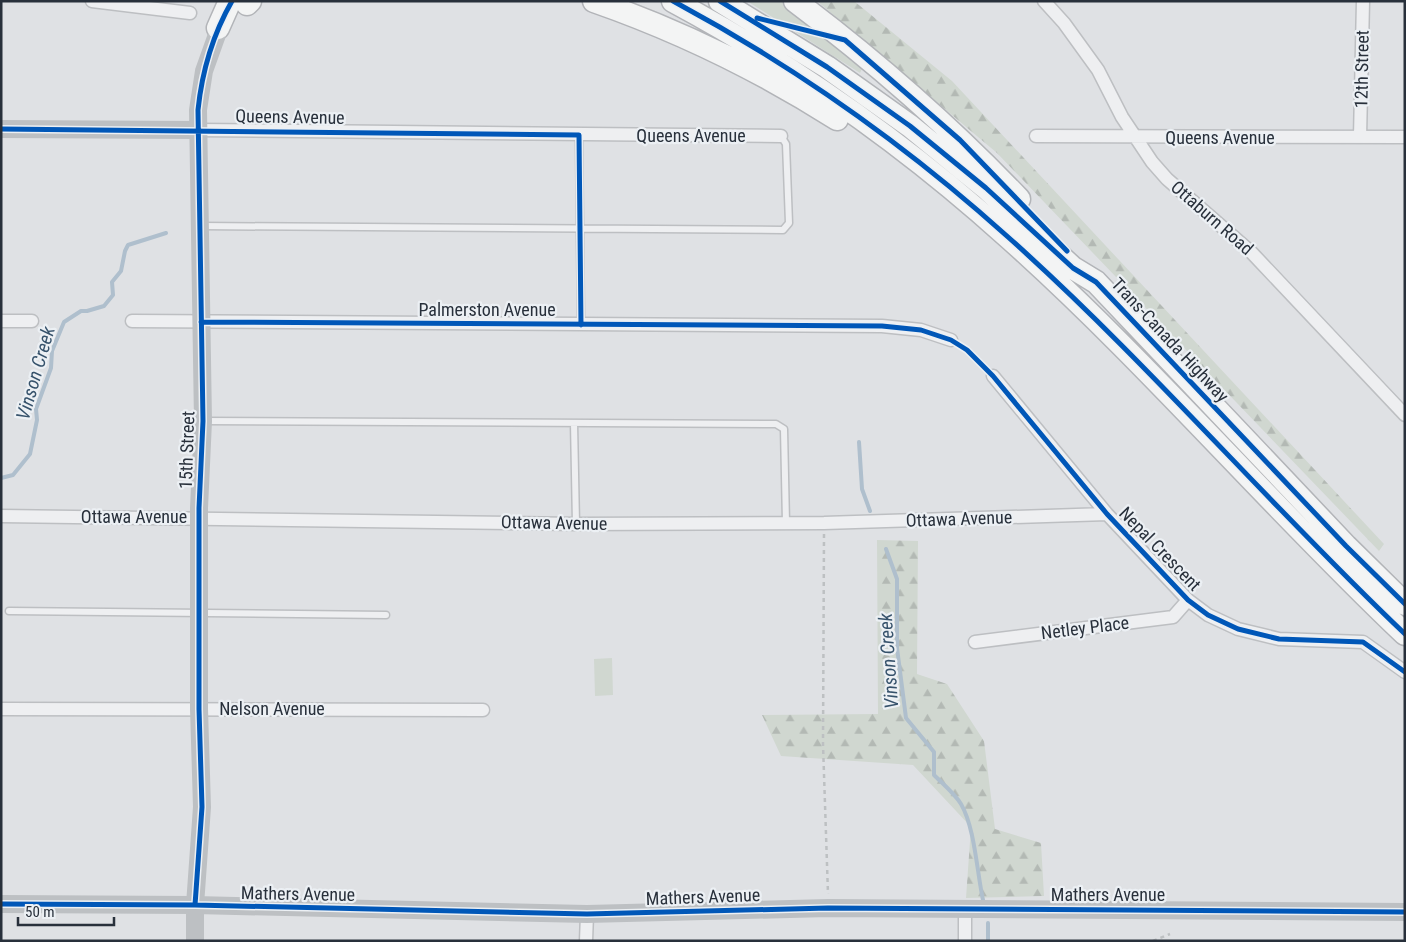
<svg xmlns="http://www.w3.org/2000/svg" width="1406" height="942" font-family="'Roboto Condensed',sans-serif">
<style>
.green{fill:#d0d7d0}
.forest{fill:url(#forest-firs)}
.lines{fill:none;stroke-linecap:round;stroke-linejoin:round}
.stream{stroke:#afbfcd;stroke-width:4}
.lane-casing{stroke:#bdbfc2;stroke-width:9}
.street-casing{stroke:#bdbfc2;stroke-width:15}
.highway-casing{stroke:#b2b4b8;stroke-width:25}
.path{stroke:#bdc0c2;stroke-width:2.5;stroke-dasharray:4 4;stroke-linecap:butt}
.lane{stroke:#eeeff1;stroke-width:6}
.street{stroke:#eeeff1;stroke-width:12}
.secondary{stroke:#bdc0c3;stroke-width:18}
.highway{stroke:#f3f4f4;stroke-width:22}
.cycleway-casing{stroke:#ecf0f4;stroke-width:8}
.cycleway{stroke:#0057b8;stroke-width:5}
.labels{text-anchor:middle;stroke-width:4.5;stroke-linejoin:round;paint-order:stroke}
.street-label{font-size:18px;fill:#28303b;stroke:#ecf0f4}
.water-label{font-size:19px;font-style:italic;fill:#36526b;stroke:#ecf0f4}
</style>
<defs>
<pattern id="forest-firs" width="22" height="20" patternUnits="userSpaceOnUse" patternTransform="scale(1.25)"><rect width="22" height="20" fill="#d0d7d0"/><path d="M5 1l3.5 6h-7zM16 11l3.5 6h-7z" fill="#b3b9b4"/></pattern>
</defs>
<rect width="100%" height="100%" fill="#dfe1e4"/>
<path class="green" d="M747,1H781L864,64L860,73Z
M612,658L613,695L595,696L594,659Z"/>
<path class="forest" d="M817,1H854L952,81L1384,544L1379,551L997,153Z
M877,540L918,541L917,674L947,684L984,741L995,829L1041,843L1044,896L966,898L971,827L913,765L781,756L762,715L878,714Z"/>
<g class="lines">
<path class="stream" d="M859,442L862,489L870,511
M1,478L13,475L30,454L37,420L36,409L51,368L52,351L64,322L81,311H87L104,306L113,295L112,282L121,271L125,251L128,245L166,233
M886,549L897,579V648L906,718L934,752V775C943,784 955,794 961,804C975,828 977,873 983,900
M988,941V923"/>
<defs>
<path id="lane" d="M579,135L581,325
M201,226L783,230L789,223L786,144L781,136
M204,421L776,424L784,429L786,523
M574,423L576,524
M9,611L386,615"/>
<path id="street" d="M92,1L190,13
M1044,1L1064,23L1098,70L1122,117L1152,162L1167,179L1252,253L1405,415
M197,130L781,136
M1036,136L1405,137
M1360,137L1363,1
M1,321H32
M132,321L882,326L921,330L951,340
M993,376L1107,514L1188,600L1208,615L1238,629L1279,639L1363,642L1405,672
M1,516L576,524L824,523L1107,514
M975,642L1173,617L1188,600
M1,709L483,710
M586,941L587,914
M965,941V908"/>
<path id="highway" d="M594,1C680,31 760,70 837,119
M673,1C794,66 906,145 1008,237C1147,361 1269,505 1405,634
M720,1L827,67L910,126L986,188L1073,268L1096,282L1346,546L1405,604
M795,1C875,61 950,127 1019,199
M247,4L250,1
M218,28L230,1"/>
</defs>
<use href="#lane" class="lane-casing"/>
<use href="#street" class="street-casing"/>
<use href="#highway" class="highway-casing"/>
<path class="path" d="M962,347L985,368
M824,534L823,744L828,894
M1153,941L1170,934"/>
<use href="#lane" class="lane"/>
<use href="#street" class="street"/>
<path class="secondary" d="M1,129L197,130
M1,904L195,905L587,914L828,908L1405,912
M195,941V905L202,807L199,709V508L203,421L198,110L204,71L223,18"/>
<use href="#highway" class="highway"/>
<defs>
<path id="cycleway" d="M673,1C794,66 906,145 1008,237C1147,361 1269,505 1405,634
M720,1L827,67L910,126L986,188L1073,268L1096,282L1346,546L1405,604
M757,18L845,40L960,140L1067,251
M1,129L579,135L581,325
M201,322L882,326L921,330L951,340L967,350L993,376L1107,514L1188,600L1208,615L1238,629L1279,639L1363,642L1405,672
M1,904L195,905L587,914L828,908L1405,912
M195,905L202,807L199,709V508L203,421L198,110C202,71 212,36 232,1"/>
</defs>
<use href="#cycleway" class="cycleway-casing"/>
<use href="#cycleway" class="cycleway"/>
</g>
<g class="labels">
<g class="street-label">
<text transform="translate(1362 69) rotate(-89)" y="6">12th Street</text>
<text transform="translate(290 117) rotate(1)" y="6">Queens Avenue</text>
<text x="691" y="142">Queens Avenue</text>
<text x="1220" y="144">Queens Avenue</text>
<text transform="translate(1212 218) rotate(41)" y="6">Ottaburn Road</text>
<text x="487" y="316">Palmerston Avenue</text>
<text transform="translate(1170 340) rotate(47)" y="6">Trans-Canada Highway</text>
<text transform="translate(187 450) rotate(-88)" y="6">15th Street</text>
<text x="134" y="523">Ottawa Avenue</text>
<text transform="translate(959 519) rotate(-2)" y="6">Ottawa Avenue</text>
<text transform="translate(554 523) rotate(1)" y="6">Ottawa Avenue</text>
<text transform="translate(1160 549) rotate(46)" y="6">Nepal Crescent</text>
<text transform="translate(1085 628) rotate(-7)" y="6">Netley Place</text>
<text x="272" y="715">Nelson Avenue</text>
<text transform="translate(298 894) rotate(1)" y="6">Mathers Avenue</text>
<text x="1108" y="901">Mathers Avenue</text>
<text transform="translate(703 897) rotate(-2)" y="6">Mathers Avenue</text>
</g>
<g class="water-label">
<text transform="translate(35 373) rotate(-74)" y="7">Vinson Creek</text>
<text transform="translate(888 661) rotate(-94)" y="7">Vinson Creek</text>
</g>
</g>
<rect width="1406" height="942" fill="none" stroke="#28303b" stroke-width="5"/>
<path d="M18 917v8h96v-8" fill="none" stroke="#28303b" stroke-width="2.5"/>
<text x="25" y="917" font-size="15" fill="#28303b" stroke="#ecf0f4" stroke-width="4" paint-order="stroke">50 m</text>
</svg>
